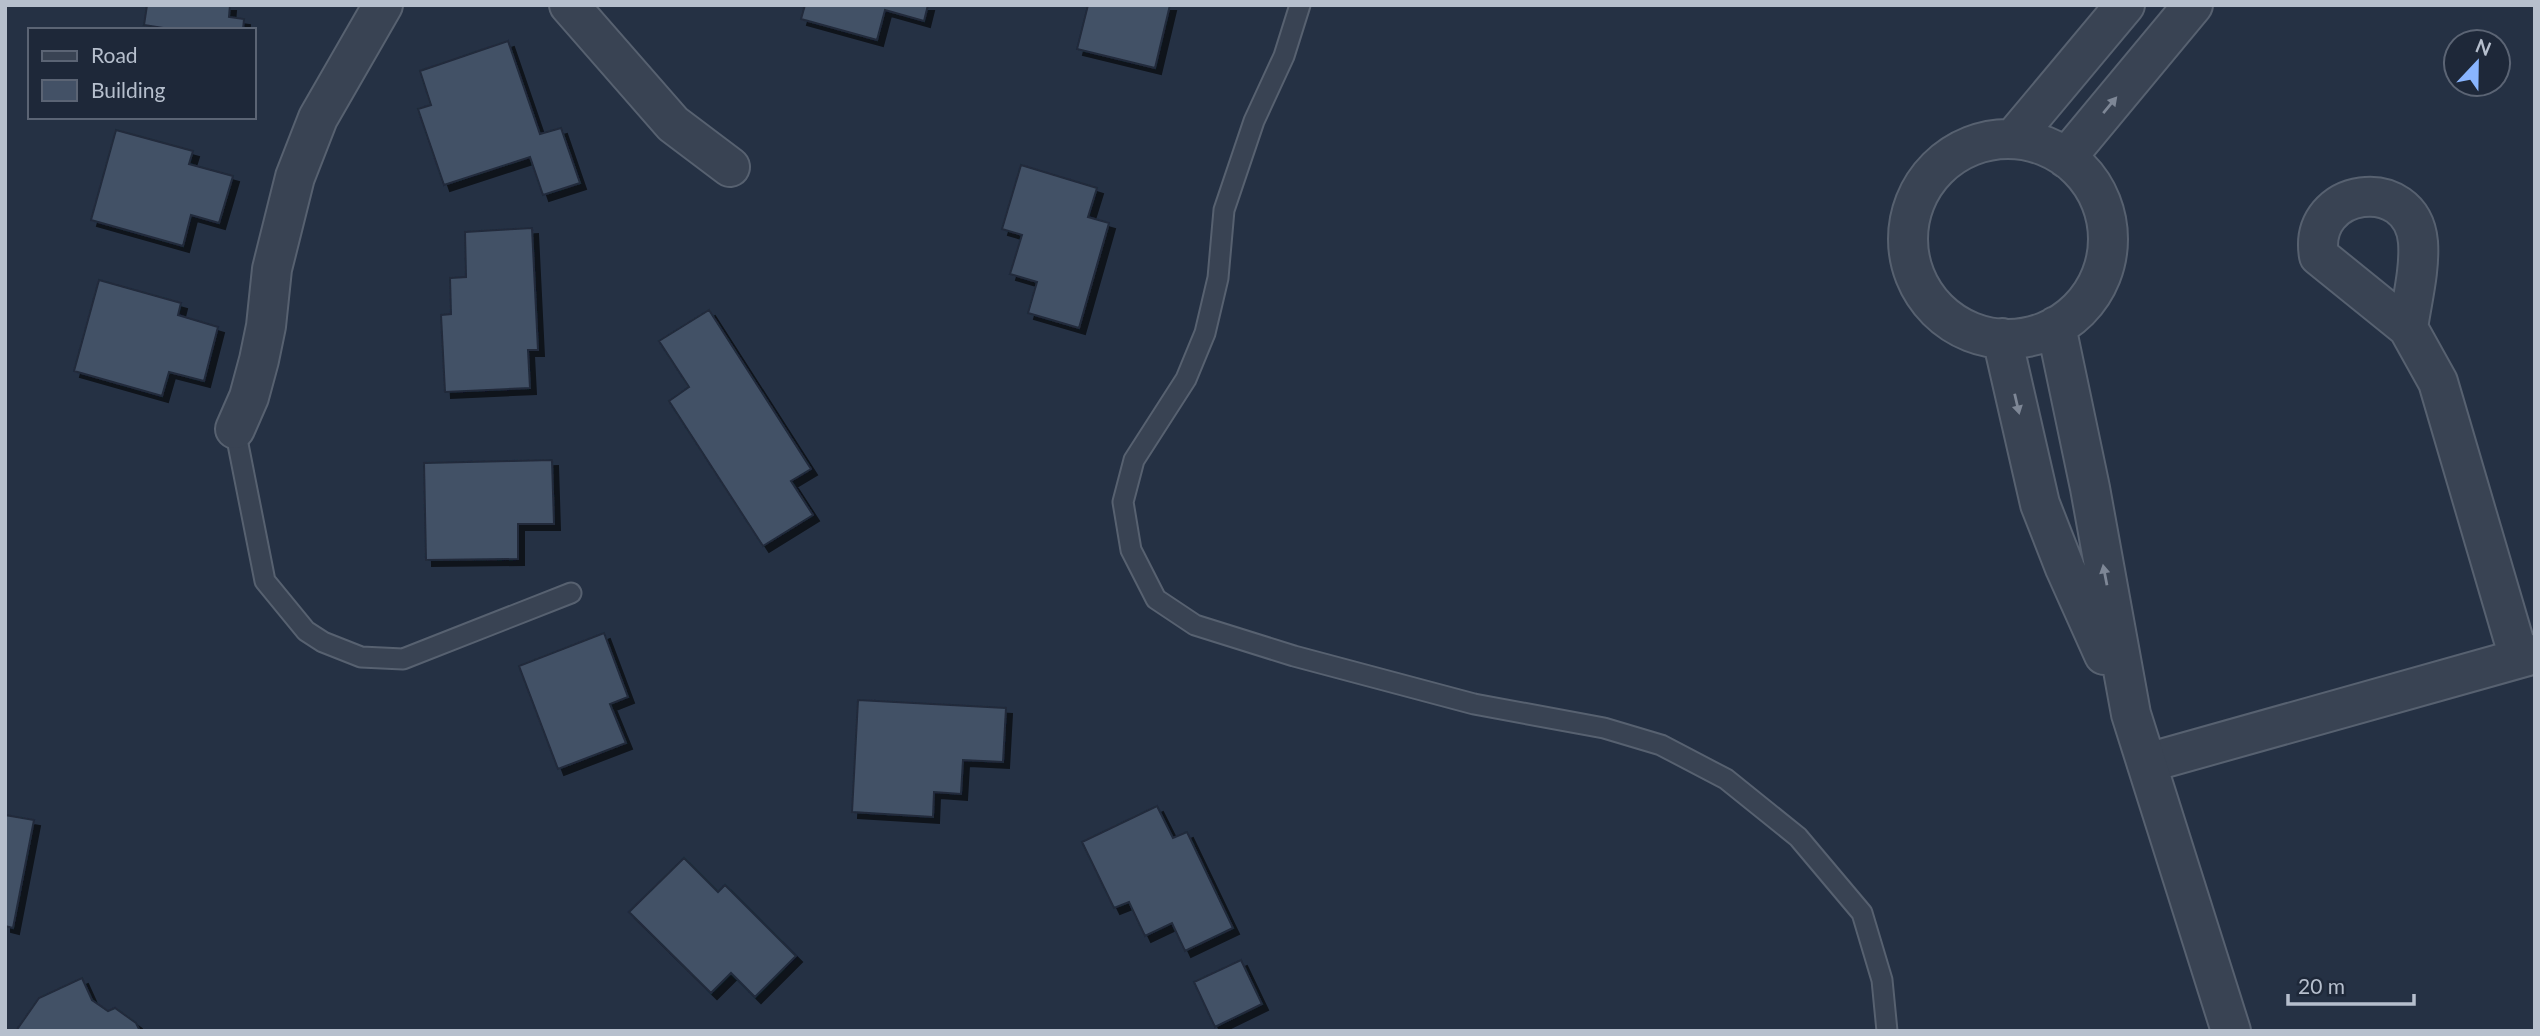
<svg xmlns="http://www.w3.org/2000/svg" width="2540" height="1036" font-family="Lato,sans-serif">
<style>
.building{fill:#435166;stroke:#202a3b;stroke-width:2;filter:url(#shadow)}
.lines{fill:none;stroke-linecap:round;stroke-linejoin:round}
.service-casing{stroke:#576170;stroke-width:23}
.minor-casing{stroke:#576170;stroke-width:42}
.tertiary-casing{stroke:#576170;stroke-width:42}
.service{stroke:#394353;stroke-width:19}
.minor{stroke:#394353;stroke-width:38}
.tertiary{stroke:#394353;stroke-width:38}
.oneway{fill:#7e8796}
</style>
<defs>
<filter id="shadow"><feDropShadow dx="6" dy="6" stdDeviation="0" flood-color="#0009"/></filter>
</defs>
<rect width="100%" height="100%" fill="#253144"/>
<path class="building" d="M147,5H230L229,17L244,19L243,30H176L144,25Z
M805,5H928L924,21L885,10L877,40L801,19Z
M1088,5H1170L1155,68L1077,49Z
M508,41L540,134L561,128L580,183L543,195L530,157L444,185L418,109L431,105L420,71Z
M116,130L193,151L189,164L233,176L219,223L191,215L183,246L91,220Z
M1021,165L1097,188L1088,217L1109,223L1079,328L1028,313L1037,282L1010,274L1022,235L1002,229Z
M532,228L538,350H528L530,388L445,392L441,315L451,314L450,278L466,277L465,232Z
M99,280L181,303L178,315L218,327L204,381L169,372L162,396L74,371Z
M709,310L811,469L791,481L813,515L763,546L669,401L689,387L659,341Z
M552,460L554,524H518V559L426,560L424,463Z
M604,633L628,697L610,704L626,743L558,769L519,666Z
M858,700L1006,708L1003,762L963,760L961,794L934,792L933,817L852,812Z
M1157,806L1173,838L1187,832L1233,928L1185,951L1172,923L1145,936L1129,902L1114,908L1082,842Z
M5,815L34,820L13,928L5,926Z
M684,858L718,892L725,885L796,956L755,997L731,973L711,993L629,912Z
M1241,960L1262,1004L1215,1027L1194,982Z
M82,978L92,1000L108,1011L115,1008L136,1023L140,1031H16L39,998Z"/>
<g class="lines">
<defs>
<path id="service" d="M1300,5L1284,56L1254,121L1224,210L1218,278L1205,333L1186,379L1134,460L1123,502L1131,550L1156,599L1195,625L1294,656L1474,704L1604,728L1661,745L1726,779L1798,837L1862,913L1882,980L1887,1031
M235,429L265,581L306,631L323,642L361,657L403,659L571,593"/>
<path id="minor" d="M569,5L673,124L730,167
M2408,328C2412,300 2420,270 2418,242C2412,173 2307,187 2319,256L2408,328L2438,382L2519,658
M235,429L249,397L259,360L266,326L272,269L295,177L318,118L383,5
M2147,763L2535,654"/>
<path id="tertiary" d="M2013,139L2125,5
M1908 239a100 100 0 1 1 200 0a100 100 0 1 1-200 0Z
M2066,158L2193,5
M2056,326L2090,488L2131,714L2231,1031
M2002,338L2040,504L2065,568L2104,655"/>
</defs>
<use href="#service" class="service-casing"/>
<use href="#minor" class="minor-casing"/>
<use href="#tertiary" class="tertiary-casing"/>
<use href="#service" class="service"/>
<use href="#minor" class="minor"/>
<use href="#tertiary" class="tertiary"/>
</g>
<defs><path id="oneway-solid" d="M-6-.8H1V-3.2L6.5 0L1 3.2V.8H-6Z" transform="scale(1.75)"/></defs>
<g class="oneway">
<use href="#oneway-solid" transform="translate(2110 105) rotate(-50)"/>
<use href="#oneway-solid" transform="translate(2017 404) rotate(77)"/>
<use href="#oneway-solid" transform="translate(2105 575) rotate(-101)"/>
</g>
<rect width="2540" height="1036" fill="none" stroke="#b6bfcd" stroke-width="14"/>
<rect x="28" y="28" width="228" height="91" fill="#1e2839" stroke="#5b6474" stroke-width="2"/>
<rect x="42" y="51" width="35" height="10" fill="#394353" stroke="#5b6474" stroke-width="2"/>
<text x="91" y="63" font-size="21" fill="#b6bfcd">Road</text>
<rect x="42" y="80" width="35" height="21" fill="#435166" stroke="#5b6474" stroke-width="2"/>
<text x="91" y="98" font-size="21" fill="#b6bfcd">Building</text>
<g transform="translate(2477 63) rotate(22)"><circle r="33" fill="#1e2839" stroke="#5b6474" stroke-width="2"/>
<path d="M0-5L12 26L0 18L-12 26Z" fill="#89b5ff"/>
<text y="-10" font-size="19" font-weight="bold" text-anchor="middle" fill="#b6bfcd">N</text>
</g>
<path d="M2288 994v10h126v-10" fill="none" stroke="#b6bfcd" stroke-width="3.5"/>
<text x="2298" y="994" font-size="21" fill="#b6bfcd" stroke="#1e2839" stroke-width="5" paint-order="stroke">20 m</text>
</svg>
